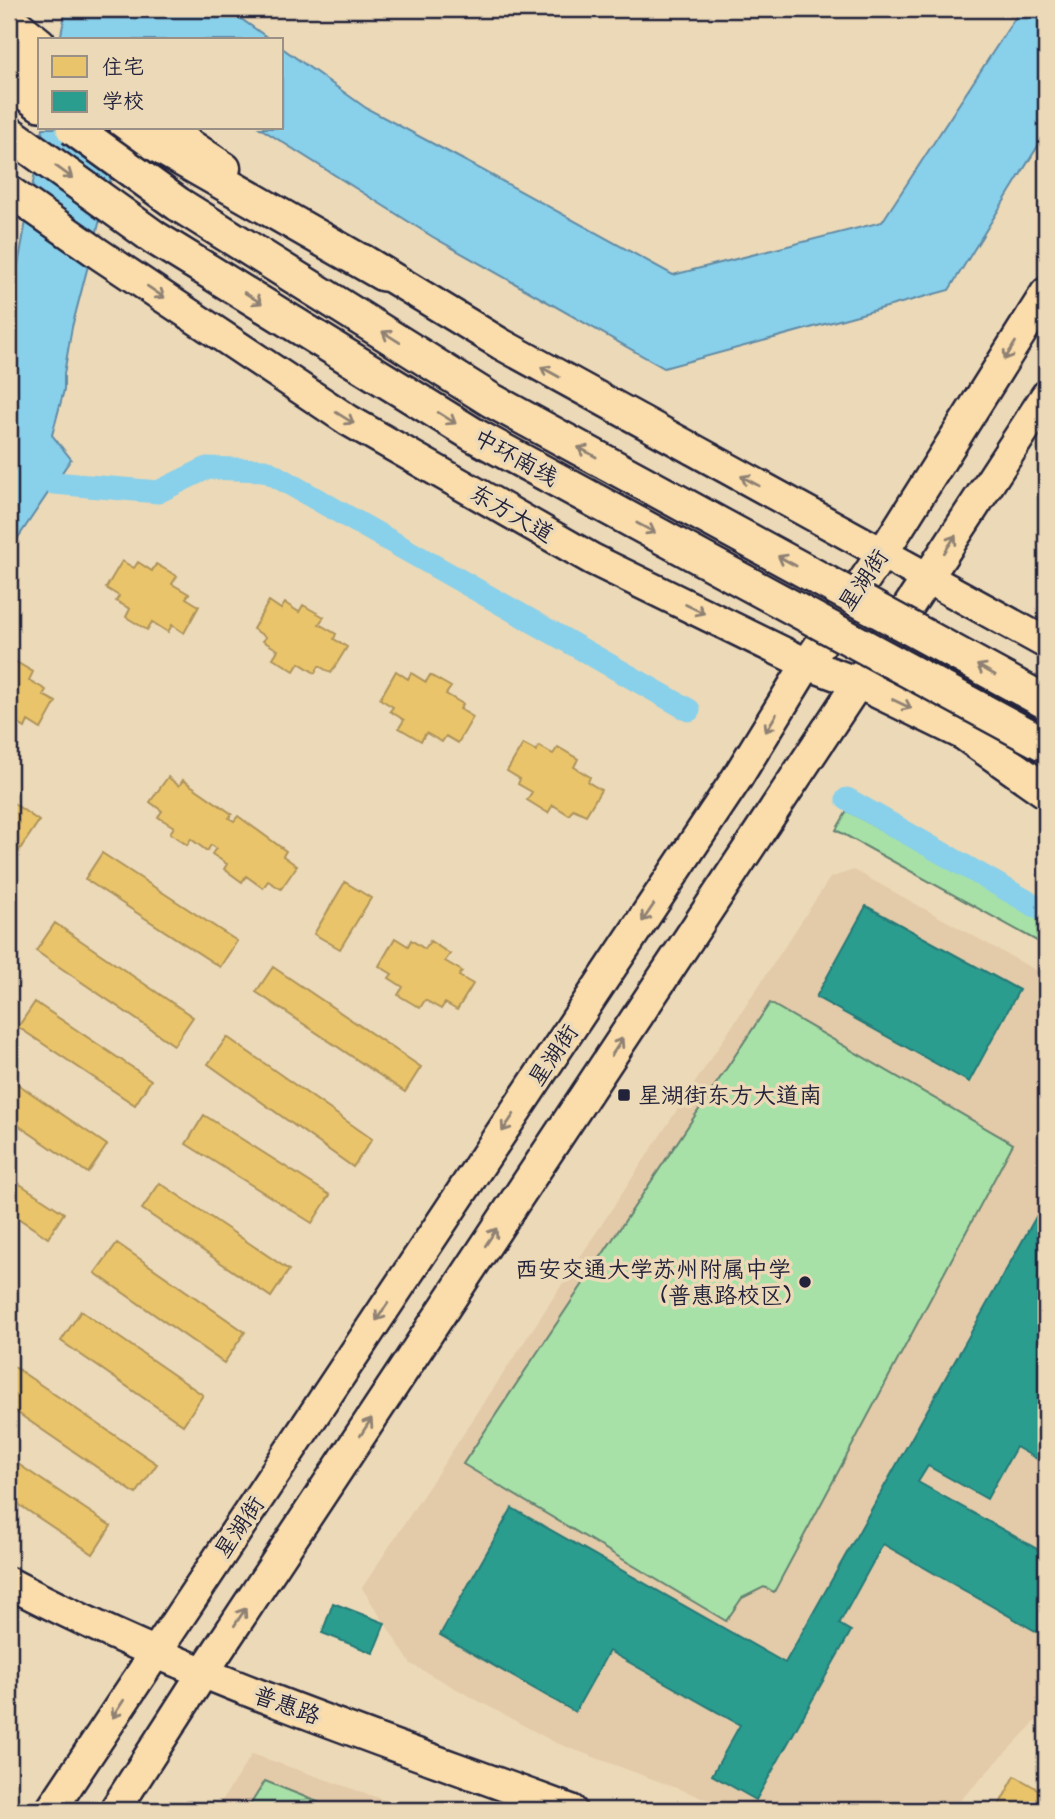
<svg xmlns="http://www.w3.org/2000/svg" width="1055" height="1819" font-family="'Architects Daughter','LXGW WenKai TC',sans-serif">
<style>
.built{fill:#e3caa8}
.green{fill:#a7e1a7;stroke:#648271;stroke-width:2}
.water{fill:#89d0ea;stroke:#608aa4;stroke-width:2}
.homes{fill:#e9c46a;stroke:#ad935c;stroke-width:2}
.schools{fill:#2a9d8f;stroke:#287876;stroke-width:2}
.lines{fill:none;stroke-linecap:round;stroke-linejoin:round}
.canal{stroke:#89d0ea;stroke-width:23}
.major-casing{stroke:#22223b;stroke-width:35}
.highway-casing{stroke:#22223b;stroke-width:38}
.major{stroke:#faddab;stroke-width:30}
.highway{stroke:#faddab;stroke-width:33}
.highway-bridge-casing{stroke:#22223b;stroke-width:38;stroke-linecap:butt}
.highway-bridge{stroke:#faddab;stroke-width:33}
.oneway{stroke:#8e8073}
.poi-dot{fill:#22223b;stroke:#ecd9b7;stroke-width:2.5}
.labels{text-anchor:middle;stroke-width:7;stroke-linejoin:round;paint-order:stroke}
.street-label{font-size:23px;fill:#22223b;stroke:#ecd9b7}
.poi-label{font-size:23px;fill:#22223b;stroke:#ecd9b7;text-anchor:start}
</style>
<rect width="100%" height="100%" fill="#ecd9b7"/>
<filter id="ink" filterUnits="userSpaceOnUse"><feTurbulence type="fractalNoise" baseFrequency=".0143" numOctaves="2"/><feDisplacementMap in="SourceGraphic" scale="14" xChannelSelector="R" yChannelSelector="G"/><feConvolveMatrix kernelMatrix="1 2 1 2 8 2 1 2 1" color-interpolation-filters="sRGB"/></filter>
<g filter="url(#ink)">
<path class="built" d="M854,870L1046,976V1710L951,1810H735L554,1742L411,1664L362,1588L830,878Z
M252,1754L413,1810H216Z"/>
<path class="green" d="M847,811L1046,922V946L836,830Z
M770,1003L1013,1144L774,1592L764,1587L742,1598L726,1621L463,1464Z
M265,1781L338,1810H247Z"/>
<path class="water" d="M66,9H227L271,40H60Z
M1021,9H1046V133L949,290L664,368L433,237L260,128H282V48L366,108L482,170L673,275L882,222Z
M43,128H124L72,327L64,374V390L52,435L71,459L9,551V320L13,316L14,287Z"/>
<path class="homes" d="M122,561L134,568L138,562L152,571L156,564L177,576L172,584L189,594L186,598L199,606L184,633L172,625L168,632L152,622L147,630L126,617L130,609L116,601L119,596L106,588Z
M269,601L281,609L285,603L299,612L303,605L324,617L319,624L336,634L334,639L347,647L331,673L319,666L315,673L299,663L294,671L273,658L278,650L263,641L266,637L253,629Z
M13,660L33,672L29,680L46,690L43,695L56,702L41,729L28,721L25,728L9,718V667Z
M396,671L408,679L411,673L426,682L430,675L451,687L446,694L463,704L460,709L473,717L458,743L446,736L442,742L426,733L421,741L399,728L404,720L390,711L393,707L380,699Z
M523,744L536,751L539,746L553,754L558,747L578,759L574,767L590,777L588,782L601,790L586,815L573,809L569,815L553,805L548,813L527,800L532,792L518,784L520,779L507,771Z
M168,777L179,786L183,780L232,814L229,818L234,821L238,816L286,851L283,856L297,866L281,889L268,881L263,888L246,876L242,882L224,869L227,864L212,854L216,848L211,845L207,851L191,839L187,845L170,833L174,827L158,817L162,811L150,802Z
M9,800L39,821L16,855L9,850Z
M102,853L237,941L220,967L85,879Z
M345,882L371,898L340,949L314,934Z
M55,923L193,1017L174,1045L36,951Z
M395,938L408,946L411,940L425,949L430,941L450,954L445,961L462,971L459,976L473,984L457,1010L445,1003L441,1009L425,1000L420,1008L398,995L403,987L389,978L392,974L379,966Z
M273,967L421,1067L405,1092L256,992Z
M35,1002L151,1080L135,1105L18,1027Z
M227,1037L372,1139L353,1167L208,1064Z
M9,1078L107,1145L88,1173L9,1119Z
M204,1115L330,1195L312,1223L186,1144Z
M9,1177L64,1213L48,1238L9,1212Z
M160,1183L289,1270L271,1297L142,1209Z
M117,1243L245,1332L224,1363L95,1273Z
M81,1311L203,1395L183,1425L61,1341Z
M13,1366L157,1464L136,1494L9,1407V1372Z
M9,1458L111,1526L93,1554L9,1498Z
M1015,1776L1046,1794V1810H999L997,1809Z"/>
<path class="schools" d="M866,906L1019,990L969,1082L816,997Z
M1041,1208L1046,1211V1379L1045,1381L1046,1382V1464L1016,1447L987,1499L928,1466L918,1482L1046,1554V1637L883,1544L839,1624L851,1631L756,1800L712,1775L740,1725L609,1651L575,1712L440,1635L512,1508L785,1663Z
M333,1603L385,1623L373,1653L322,1633Z"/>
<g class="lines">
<path class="canal" d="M54,483L158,492L207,468L265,470L689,710
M847,799L1046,912"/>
<defs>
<path id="major" d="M9,18L40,43
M165,128L225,168
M9,191L99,254L348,420L592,559L807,664L858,683L987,746
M363,260L501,344L1046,643
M9,1583C188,1677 382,1740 571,1810
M51,1810L737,778L807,664L882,554L1046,293
M115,1810L203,1673L928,577L1046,396"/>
<path id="highway" d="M9,43L40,65
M9,81L40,104
M127,128L383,274
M968,736L1046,791"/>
</defs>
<use href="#major" class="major-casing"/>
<use href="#highway" class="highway-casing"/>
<use href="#major" class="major"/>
<use href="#highway" class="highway"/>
<defs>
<path id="highway-bridge" d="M73,128L178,204L491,400L1046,702
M9,133L155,238L474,435L1046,745"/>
</defs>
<use href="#highway-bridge" class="highway-bridge-casing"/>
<use href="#highway-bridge" class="highway-bridge"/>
</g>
<defs><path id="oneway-shaft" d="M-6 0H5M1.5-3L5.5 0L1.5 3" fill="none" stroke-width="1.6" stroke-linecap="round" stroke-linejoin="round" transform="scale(1.75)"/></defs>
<g class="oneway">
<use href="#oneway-shaft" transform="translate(64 172) rotate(36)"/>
<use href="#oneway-shaft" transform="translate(156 292) rotate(34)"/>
<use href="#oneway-shaft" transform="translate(253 298) rotate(32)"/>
<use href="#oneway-shaft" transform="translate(391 337) rotate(-148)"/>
<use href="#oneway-shaft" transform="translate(1010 351) rotate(122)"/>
<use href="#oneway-shaft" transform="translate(550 372) rotate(-151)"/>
<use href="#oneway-shaft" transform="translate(345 418) rotate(32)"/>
<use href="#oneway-shaft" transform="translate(447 418) rotate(32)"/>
<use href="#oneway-shaft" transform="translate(587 452) rotate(-151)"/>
<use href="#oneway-shaft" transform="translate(750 481) rotate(-151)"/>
<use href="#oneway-shaft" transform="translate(646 528) rotate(28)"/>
<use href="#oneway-shaft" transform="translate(950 544) rotate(-57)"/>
<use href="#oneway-shaft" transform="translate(787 561) rotate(-151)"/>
<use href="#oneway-shaft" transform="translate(695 609) rotate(26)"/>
<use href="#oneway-shaft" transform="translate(986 670) rotate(-151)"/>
<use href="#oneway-shaft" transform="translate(902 704) rotate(26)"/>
<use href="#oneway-shaft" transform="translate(771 723) rotate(121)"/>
<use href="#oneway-shaft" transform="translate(648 913) rotate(124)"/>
<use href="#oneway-shaft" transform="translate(617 1047) rotate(-57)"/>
<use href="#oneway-shaft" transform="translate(508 1123) rotate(124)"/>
<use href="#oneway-shaft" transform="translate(491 1237) rotate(-57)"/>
<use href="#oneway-shaft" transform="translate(382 1312) rotate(124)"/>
<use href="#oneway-shaft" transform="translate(366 1427) rotate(-57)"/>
<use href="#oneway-shaft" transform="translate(240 1617) rotate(-57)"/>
<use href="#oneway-shaft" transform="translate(118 1709) rotate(123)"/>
</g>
</g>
<g class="poi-dot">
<rect x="617" y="1088" width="14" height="14" rx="3.5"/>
<circle cx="805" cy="1282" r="7"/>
</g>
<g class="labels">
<g class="street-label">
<text transform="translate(516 457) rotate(29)" y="8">中环南线</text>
<text transform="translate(512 513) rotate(30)" y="8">东方大道</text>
<text transform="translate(863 580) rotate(-56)" y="8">星湖街</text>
<text transform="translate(553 1055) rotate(-56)" y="8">星湖街</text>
<text transform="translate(239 1527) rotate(-56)" y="8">星湖街</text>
<text transform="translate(287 1705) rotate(20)" y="8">普惠路</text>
</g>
<g class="poi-label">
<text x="638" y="1103">星湖街东方大道南</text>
<text x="791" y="1277" text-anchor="end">西安交通大学苏州附属中学<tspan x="791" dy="26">(普惠路校区)</tspan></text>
</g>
</g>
<rect width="1055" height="1819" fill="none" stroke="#ecd9b7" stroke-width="35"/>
<rect x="18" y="18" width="1020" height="1784" fill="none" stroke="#22223b" stroke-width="2.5" filter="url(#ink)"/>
<rect x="38" y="38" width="245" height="91" fill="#ecd9b7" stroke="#9b9085" stroke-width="2"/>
<rect x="52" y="56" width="35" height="21" fill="#e9c46a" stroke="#9b9085" stroke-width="2"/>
<text x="102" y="74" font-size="21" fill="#22223b">住宅</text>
<rect x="52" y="91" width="35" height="21" fill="#2a9d8f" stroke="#9b9085" stroke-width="2"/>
<text x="102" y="108" font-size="21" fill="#22223b">学校</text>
</svg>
